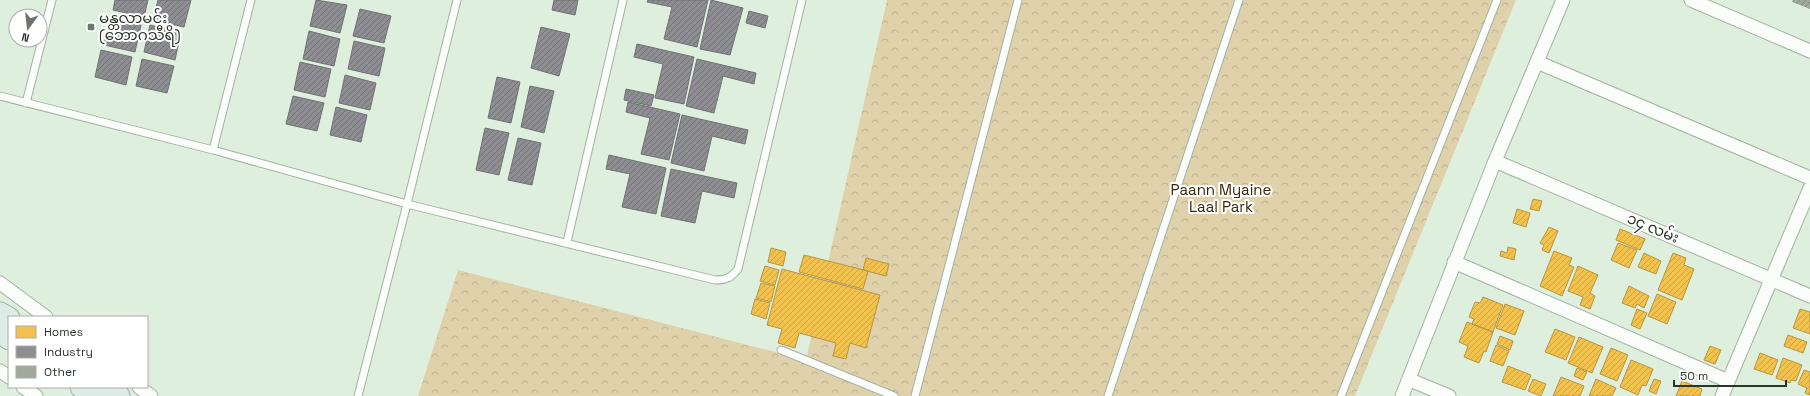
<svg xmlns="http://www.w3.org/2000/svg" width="1810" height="396" font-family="'Space Grotesk','Noto Sans Myanmar',sans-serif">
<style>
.park{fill:url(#park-crowns)}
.homes{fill:url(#homes-hatch);stroke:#b69743}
.industry{fill:url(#industry-hatch);stroke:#6f7373}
.building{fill:url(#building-hatch)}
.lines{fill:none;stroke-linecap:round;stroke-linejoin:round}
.lane-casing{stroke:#a5b1a4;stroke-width:9}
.street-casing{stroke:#a5b1a4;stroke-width:15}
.primary-casing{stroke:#95b2a6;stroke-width:23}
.lane{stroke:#fafdfa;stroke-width:7}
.street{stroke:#fafdfa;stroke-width:13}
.primary{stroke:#ddece7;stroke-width:21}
.poi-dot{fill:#697669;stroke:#fff;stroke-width:1.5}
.labels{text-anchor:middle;stroke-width:4;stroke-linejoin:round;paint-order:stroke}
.poi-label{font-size:15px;fill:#2a352a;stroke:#fff;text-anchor:start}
.park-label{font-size:15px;fill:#39270a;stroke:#fff}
.street-label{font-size:15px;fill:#2a352a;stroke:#fff}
</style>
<defs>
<pattern id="park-crowns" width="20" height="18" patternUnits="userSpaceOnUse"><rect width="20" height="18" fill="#dfd2ab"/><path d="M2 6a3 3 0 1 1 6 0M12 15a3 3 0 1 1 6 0" fill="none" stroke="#c0b593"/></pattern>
<pattern id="homes-hatch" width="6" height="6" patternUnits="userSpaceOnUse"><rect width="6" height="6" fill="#f2c14e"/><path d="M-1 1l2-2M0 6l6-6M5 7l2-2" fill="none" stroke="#d0a644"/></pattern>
<pattern id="industry-hatch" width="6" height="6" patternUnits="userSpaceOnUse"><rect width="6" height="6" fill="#8d8d92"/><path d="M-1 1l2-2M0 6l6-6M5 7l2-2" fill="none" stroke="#737477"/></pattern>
<pattern id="building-hatch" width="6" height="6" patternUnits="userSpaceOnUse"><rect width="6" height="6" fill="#a1a99b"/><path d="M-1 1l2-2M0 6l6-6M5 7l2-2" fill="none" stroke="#838a7f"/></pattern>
</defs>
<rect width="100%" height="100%" fill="#dfefde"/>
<path class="park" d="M887,0H1516L1355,396H418L458,270L806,360Z"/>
<path class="homes" d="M1533,199L1542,201L1539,211L1530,209Z
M1517,209L1530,213L1526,227L1513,223Z
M1549,227L1558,231L1549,253L1542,250L1544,245L1540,243Z
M1620,229L1645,239L1640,250L1616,240Z
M1618,243L1637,250L1629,268L1611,260Z
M1508,247L1516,249L1514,260L1500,256L1501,251L1507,253Z
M771,248L786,252L783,266L768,262Z
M1554,251L1572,258L1569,265L1574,267L1562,296L1540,286Z
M1644,253L1661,261L1656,274L1638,267Z
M1673,253L1686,258L1684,265L1694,269L1682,300L1658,290Z
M804,255L868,271L863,289L799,272Z
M866,258L889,264L886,276L863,270Z
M765,266L779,270L775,285L760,281Z
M1578,266L1598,275L1590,293L1595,296L1590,309L1580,305L1583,297L1568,291Z
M782,269L880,295L866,348L850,343L846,359L833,356L836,343L799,333L795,348L778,343L782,329L767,325Z
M761,283L775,286L771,302L756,298Z
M1629,286L1649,296L1644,308L1637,304L1635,308L1622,303Z
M1657,294L1676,302L1667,324L1648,316Z
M1483,297L1503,305L1493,332L1472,324L1474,319L1469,317L1475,302L1480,303Z
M755,299L770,303L766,319L751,314Z
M1505,304L1524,311L1515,335L1496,328Z
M1637,309L1647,313L1640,329L1631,325Z
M1800,309L1810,312V334L1793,328Z
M1467,322L1493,332L1486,352L1484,351L1479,363L1464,357L1468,346L1459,342Z
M1555,329L1575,337L1566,360L1545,352Z
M1788,335L1807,342L1803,353L1784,346Z
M1500,336L1513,341L1510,350L1497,344Z
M1579,337L1603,347L1592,373L1568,363Z
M1496,345L1509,351L1503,366L1490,361Z
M1710,346L1721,350L1715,364L1704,360Z
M1611,348L1628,355L1617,381L1600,374Z
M1760,353L1778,360L1772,375L1754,369Z
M1783,358L1802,365L1796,381L1791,380L1790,383L1776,378Z
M1631,360L1653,369L1646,386L1642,385L1638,395L1620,387Z
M1508,366L1531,375L1525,390L1502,382Z
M1577,368L1587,372L1583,380L1574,376Z
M1804,370L1810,372V395L1805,393L1807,388L1798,384Z
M1561,377L1584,386L1580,396H1553Z
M1533,379L1546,384L1541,396L1528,391Z
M1596,379L1616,388L1612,396H1589Z
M1654,379L1661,381L1656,394L1649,391Z
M1682,381L1702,389L1700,396H1676Z"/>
<path class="industry" d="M115,0H148L144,17L113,10Z
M158,0H191L184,27L153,20Z
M316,0L347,5L340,33L310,26Z
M554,0H578L575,15L552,10Z
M648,0H708L697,47L664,39L672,7L647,2Z
M711,0L743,8L730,55L700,49Z
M360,9L391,16L384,43L353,36Z
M749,11L768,16L765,28L746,23Z
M110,17L141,25L135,52L104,45Z
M150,25L181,32L175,60L144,52Z
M541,27L570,34L559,76L531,68Z
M309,31L340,39L334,66L303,59Z
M354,41L385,48L379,76L348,69Z
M637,44L694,57L684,104L655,98L663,64L634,57Z
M101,50L132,57L126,85L95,77Z
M142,59L174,66L167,93L136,86Z
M697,59L756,73L754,84L723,76L714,113L686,106Z
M300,62L331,69L325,97L294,90Z
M345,75L376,83L370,110L339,103Z
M497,77L520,82L511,123L488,118Z
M530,86L554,91L544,133L521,127Z
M626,89L654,95L651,106L624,100Z
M293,96L324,103L317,131L286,124Z
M628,102L680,114L669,160L641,154L650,118L626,112Z
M336,107L367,115L361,142L330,135Z
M682,115L748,130L745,144L712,136L704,171L671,163Z
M485,128L509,133L499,175L476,170Z
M518,138L541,143L532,185L508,180Z
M609,155L666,168L656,214L622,207L630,174L606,169Z
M671,169L737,183L734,198L702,191L695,223L661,216Z"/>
<path class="building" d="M1793,0H1810V9L1792,2Z"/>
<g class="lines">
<defs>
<path id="lane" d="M0,96L213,150L407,204L715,280C726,280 731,278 738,269L802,0
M26,103L52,0
M213,150L251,0
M567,242L623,0
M781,350L894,396
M358,396L407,204L457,0
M915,396L1018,0
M1108,396L1239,0
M1341,396L1497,0"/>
<path id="street" d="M1691,0L1810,51
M1537,62L1810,178
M1495,161L1810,296
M1454,262L1728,381
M0,283L46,317
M0,371L9,377
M1410,380L1449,396
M23,387L36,396
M139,387L151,396
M1402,396L1495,161L1563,0
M1722,396L1810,188"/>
<path id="primary" d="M0,313L9,318
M0,332L9,339
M81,387L94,396
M107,387L119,396"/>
</defs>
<use href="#lane" class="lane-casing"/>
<use href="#street" class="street-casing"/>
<use href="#primary" class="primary-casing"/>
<use href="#lane" class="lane"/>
<use href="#street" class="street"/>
<use href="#primary" class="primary"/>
</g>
<rect class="poi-dot" x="87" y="23" width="8" height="8" rx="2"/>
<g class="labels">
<g class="poi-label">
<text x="99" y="23">မန္တလာမင်း<tspan x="99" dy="17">(ဘောဂသီရိ)</tspan></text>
</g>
<g class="park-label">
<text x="1221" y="195">Paann Myaine<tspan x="1221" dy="17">Laal Park</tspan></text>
</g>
<g class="street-label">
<text transform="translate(1653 228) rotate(23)" y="5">၁၄ လမ်း</text>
</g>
</g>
<rect x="8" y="316" width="140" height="72" fill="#ffffff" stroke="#aaaeaa"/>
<rect x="16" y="326" width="20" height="12" fill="#f2c14e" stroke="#aaaeaa"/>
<text x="44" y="336" font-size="12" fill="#2a352a">Homes</text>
<rect x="16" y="346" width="20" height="12" fill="#8d8d92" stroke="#aaaeaa"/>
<text x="44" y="356" font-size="12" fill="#2a352a">Industry</text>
<rect x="16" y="366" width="20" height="12" fill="#a1a99b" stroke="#aaaeaa"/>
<text x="44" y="376" font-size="12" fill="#2a352a">Other</text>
<g transform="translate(28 28) rotate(195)"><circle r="19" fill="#ffffff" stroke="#aaaeaa"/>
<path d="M0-3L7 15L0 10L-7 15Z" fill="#697669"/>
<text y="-6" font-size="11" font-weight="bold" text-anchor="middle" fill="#2a352a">N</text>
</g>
<path d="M1674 380v6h112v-6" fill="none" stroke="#2a352a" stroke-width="2"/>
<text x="1680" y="380" font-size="12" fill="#2a352a" stroke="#ffffff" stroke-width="3" paint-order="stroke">50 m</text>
</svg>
